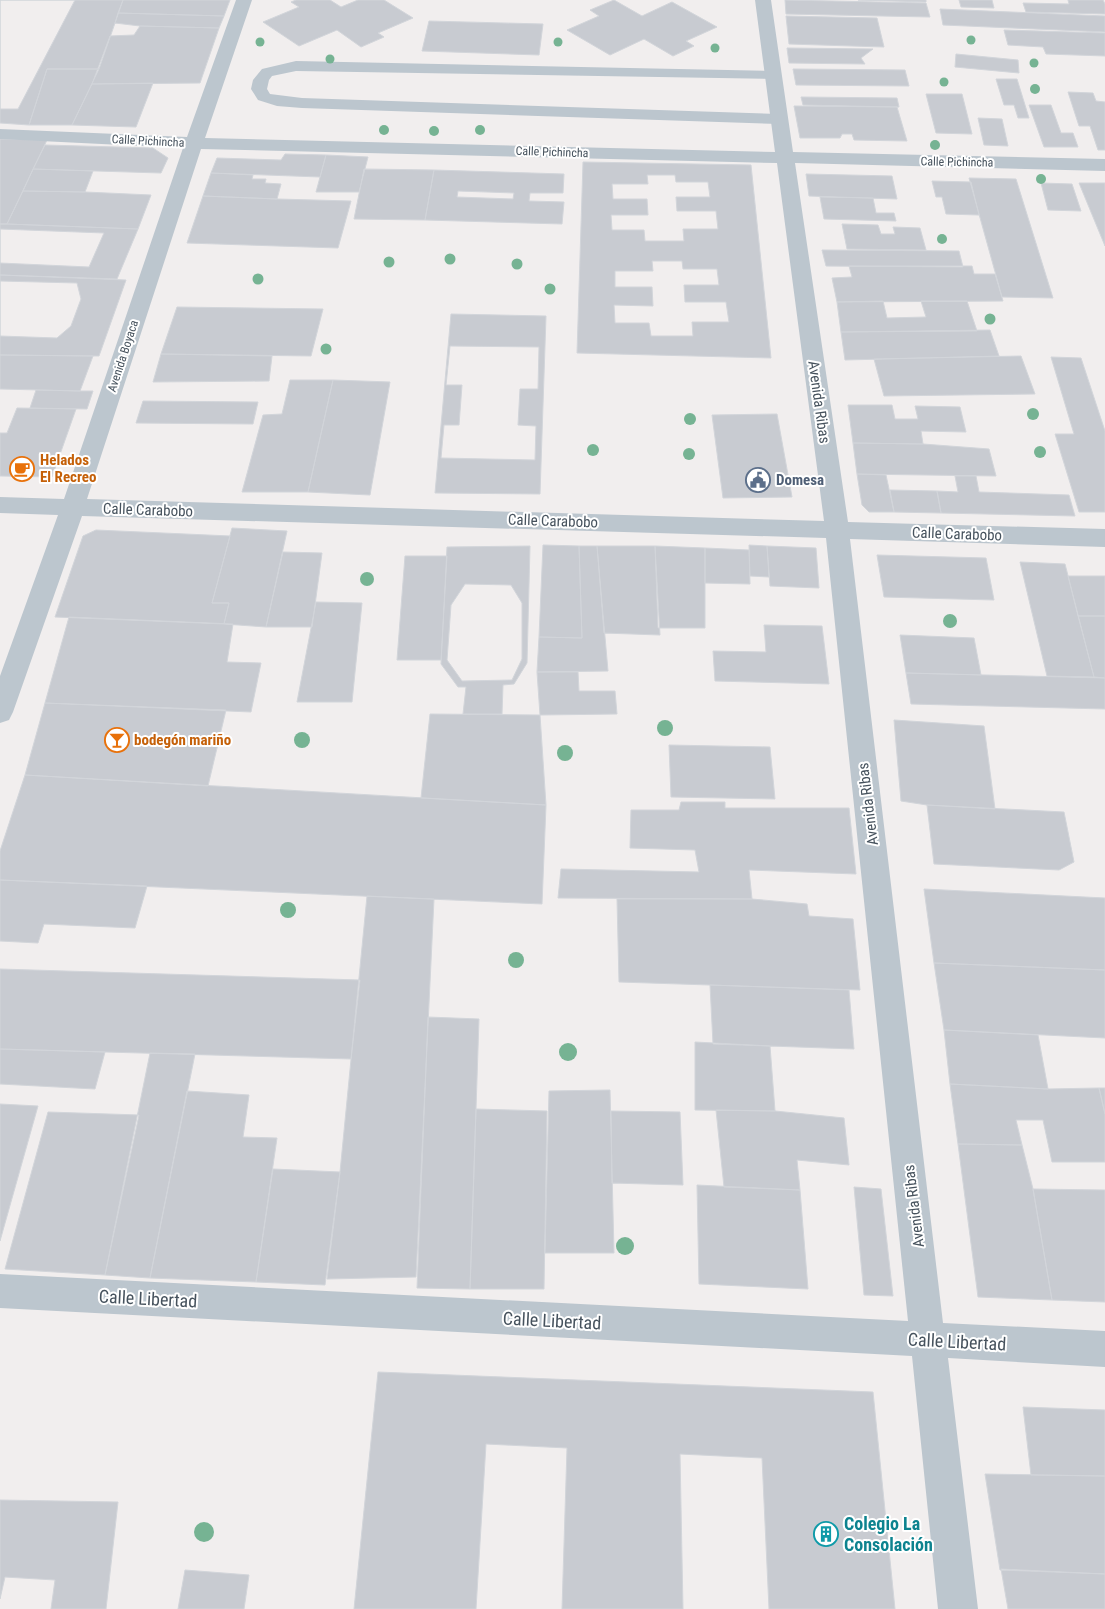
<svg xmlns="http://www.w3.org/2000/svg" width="1105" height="1609" font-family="'Roboto Condensed',sans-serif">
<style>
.building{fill:#c8cbd1;stroke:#d2d5da;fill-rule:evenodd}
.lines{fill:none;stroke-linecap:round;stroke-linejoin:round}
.lane{fill:#bcc6ce;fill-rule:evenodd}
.street{fill:#bcc6ce;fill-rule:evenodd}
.tree{fill:#76b393}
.labels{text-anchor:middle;stroke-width:4;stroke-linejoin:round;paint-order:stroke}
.far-street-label{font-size:12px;fill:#46525d;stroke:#fff}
.street-label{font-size:15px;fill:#46525d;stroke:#fff}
.food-label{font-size:15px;font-weight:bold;fill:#c56008;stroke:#fff;text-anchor:start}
.service-label{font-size:15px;font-weight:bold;fill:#4e5e75;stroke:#fff;text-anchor:start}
.near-street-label{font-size:18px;fill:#46525d;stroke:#fff}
.near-culture-label{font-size:18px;font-weight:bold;fill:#0d838f;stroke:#fff;text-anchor:start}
</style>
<rect width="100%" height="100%" fill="#f1eeee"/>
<path class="building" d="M0,0H75L18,109H0Z
M0,0H123L99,69H47L29,125L0,123Z
M123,0H230L224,16L118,13Z
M296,0H330L341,7L358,0H384L413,18L378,33L384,37L361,47L337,30L299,46L263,22L299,7L291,2Z
M614,0L642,16L672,2L717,27L686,41L694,46L673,56L644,39L610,55L567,30L599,16L590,10Z
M785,0L926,3L930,17L786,14Z
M858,0H926V2Z
M959,0H992L994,8L961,7Z
M1068,0H1103L1105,4V14L1026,12L1023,3L1069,4Z
M940,9L1105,16V32L943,25Z
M118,13L224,16L219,28L140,26L115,23Z
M786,16L877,18L884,47L789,44Z
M429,21L543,24L539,55L422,51Z
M140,26L219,28L200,83L92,84L110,36L134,35Z
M1004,30L1105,33V56L1046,54L1043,47L1008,45Z
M787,48L873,49L861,58L865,64L789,63Z
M956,54L1018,60L1019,73L955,67Z
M47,69H99L72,125H29Z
M793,69L905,70L909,86L796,85Z
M996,79H1017L1029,118H1018L1014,105H1004Z
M153,83L136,127L72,125L92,84Z
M1068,92L1093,93L1096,101L1105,102V150H1098L1090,126H1079Z
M926,94H962L972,134L936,133Z
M801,97L897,98L899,107L803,105Z
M1029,105H1051L1061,133H1073L1078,147H1044Z
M794,106L897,107L907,141L854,140L852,134H842L840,138H800Z
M978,118L1002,119L1008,146L984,145Z
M0,139L47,140L7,224H0Z
M45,145L153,148L168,158L161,173L33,169Z
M285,154L326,155L320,177L211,173L217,158L281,160Z
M326,155L368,157L359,192H316Z
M583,162L751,165L771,358L577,353Z
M33,169L93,171L85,192L23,191Z
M364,169L434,170L425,220L354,219Z
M434,170L564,174L563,193H530L529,201L564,202L562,224L425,220ZM458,191L514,193L513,199L457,197Z
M211,173L253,175L252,179H266L265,183L281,184L277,199L203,196Z
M806,174L892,176L897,199L809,196Z
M647,175H675L676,182H708L710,197H676L677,211H716L718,229H683L684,241H645L644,230H612L611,215H648L647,199H613L612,184H648Z
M969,178L1016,179L1053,298L1002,297Z
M932,181L971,182L979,215L946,214L942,197H936Z
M1041,183L1072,184L1081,211L1048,210Z
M1079,183H1105V246Z
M23,191L85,192L151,195L138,229L7,224Z
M203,196L277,199L351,201L338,248L187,243Z
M820,197L873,198L876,213H894L896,221L824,219Z
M0,224H7L138,229L117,279L0,275Z
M842,224L878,225L881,234H895L893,227L920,228L926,250L847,249Z
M0,229L104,233L89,267L0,263Z
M822,250L959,251L963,267L826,266Z
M652,261H682L683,269H717L719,285H684L685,302H726L729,322H692L693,336H651L649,323H615L614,305L653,306L652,287H615V271H653Z
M849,266H972L974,274H995L1003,301L837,302L832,278L852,277Z
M0,275L126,280L99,356L0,355Z
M0,281L77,283L81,299L71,326L57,338L0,336Z
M883,301L887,318L926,317L921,301H967L977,331L841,332L837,302Z
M177,307L323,309L311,356L161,354Z
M451,314L546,316L540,494L435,493Z
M990,330L999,356L845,360L841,332Z
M450,346L539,347L538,389H520L518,425L536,426L535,460L441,458L444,425H459L462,385H446Z
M161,354L272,356L269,381L153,382Z
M0,355L93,356L80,391L0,389Z
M1021,356L1035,394L884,396L874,359Z
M1051,357L1081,358L1105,431V512H1079L1055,434H1074Z
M290,380H333L308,492H242L263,415L282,414Z
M333,380L390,382L370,495L308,492Z
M36,390L80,391H93L87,409L30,408Z
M143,401L258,402L253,424L136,423Z
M848,405H892L895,419H918L915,406L960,407L966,432L921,431L923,444L853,443Z
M17,408L76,409L52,477L0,476V433H7Z
M777,414L792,497L723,498L712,415Z
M853,443L923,444L989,449L996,476L857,474Z
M857,474L886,475L894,512H869L862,505Z
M955,476H976L979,492L1069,495L1075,516L941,513L937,491L958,492Z
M890,490L937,491L941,513L894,512Z
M232,528L287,531L266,627L224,624L229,603H212Z
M96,530L230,536L212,603H229L224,624L55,617L83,536Z
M543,545L579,546L582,638L539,637Z
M749,545L767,546L769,577L750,576Z
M530,546L527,663L514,684L503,685L502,714H463L466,687H458L441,664L447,547Z
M579,546H597L608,671L537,672L539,637L582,638Z
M597,546H655L660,635L604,633Z
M655,546L705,548V628H658Z
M767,546L816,548L819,588L770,586Z
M705,548L749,550L750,584L705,583Z
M283,552L322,553L312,627H266Z
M877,555L986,558L994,600L884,597Z
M405,556H447L441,660H397Z
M1020,562L1065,564L1094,677L1047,676Z
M1068,576H1105V616H1078Z
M465,584L511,585L522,603V659L512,680L462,681L447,660L451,605Z
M316,602L362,603L352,702H297Z
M1078,616H1105V678L1094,677Z
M69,617L233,624L227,662L261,663L251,712L45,703Z
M764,625L822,626L829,684L715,681L713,651L766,652Z
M900,635L974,638L981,675L906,673Z
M537,672H578L579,691H615L617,714L540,715Z
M906,673L1105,678V709L911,704Z
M45,703L226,710L208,786L25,775Z
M430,714L540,715L546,805L421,798Z
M894,720L984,726L995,809L927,805L901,801Z
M669,745L770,747L775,799L671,797Z
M25,775L546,805L542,904L0,880V851Z
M681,802H725V808H849L856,874L749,870L752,899L558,898L561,869L699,872L695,850L630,848L631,810H679Z
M927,805L1064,812L1074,862L1059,870L934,864Z
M0,880L147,886L135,928L44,924L38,943L0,941Z
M924,889L1105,898V970L934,963Z
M367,896L434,899L416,1277L327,1279L340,1172Z
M617,899H752L807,904L809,916L853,919L860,990L619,982Z
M934,963L1105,970V1038L944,1030Z
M0,969L360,980L351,1059L0,1049Z
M710,985L849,990L854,1049L713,1044Z
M428,1017L479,1019L470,1289L417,1288Z
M944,1030L1038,1035L1048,1089L950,1084Z
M695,1042L770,1046L775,1111L695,1110Z
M0,1049L105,1052L95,1089L0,1084Z
M150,1053L195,1054L150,1278L105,1275Z
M950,1084L1048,1089L1099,1088L1105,1114V1162H1052L1043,1120H1016L1022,1145L958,1144Z
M1099,1088H1105V1114Z
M610,1090L614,1253H545L549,1091Z
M187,1091L249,1095L243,1137L277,1138L256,1282L150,1278Z
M0,1104L38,1106L0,1241Z
M476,1109L547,1111L544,1289H470Z
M716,1110L775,1111L844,1118L849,1165L797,1160L800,1190L724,1187Z
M611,1111L680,1112L683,1185L612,1183Z
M48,1112L139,1115L105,1275L5,1269Z
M958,1144L1022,1145L1033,1189L1052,1300L978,1297Z
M273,1169L340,1172L325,1285L256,1282Z
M697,1185L800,1190L808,1289L699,1284Z
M854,1187L881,1189L893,1296L864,1295Z
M1033,1189L1105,1190V1302L1052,1300Z
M378,1372L873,1392L895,1609H769L762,1458L680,1454L683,1609H562L567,1448L486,1444L476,1609H354Z
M1023,1407L1105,1410V1476L1031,1475Z
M985,1474L1105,1476V1574L1000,1570Z
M0,1500L118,1502L106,1609H51L55,1580L5,1577L0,1599Z
M1001,1569L1105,1574V1609H1008Z
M185,1570L249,1575L244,1609H178Z"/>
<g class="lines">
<path class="lane" d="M296,61L773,71L778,73L781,76L778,79L296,71L272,76L269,80L267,89L270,94L302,98L779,114L785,116L787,119L785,122L779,124L302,108L277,106L258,100L251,89L253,80L262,69Z"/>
<path class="street" d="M236,0H252L205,138L775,152L755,0H771L793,152L1105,159V171L795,163L848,522L1105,529V547L850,539L943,1323L1105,1331V1367L948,1358L978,1609H938L912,1356L0,1308V1274L908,1321L826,538L82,516L13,712L9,720L0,723V676L58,515L0,513V497L64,499L183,148L0,139V129L187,137ZM201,149L777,163L824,521L87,499Z"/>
</g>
<g class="tree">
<circle cx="971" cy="40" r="4.5"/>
<circle cx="260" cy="42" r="4.5"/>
<circle cx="558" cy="42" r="4.5"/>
<circle cx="715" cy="48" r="4.5"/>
<circle cx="330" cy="59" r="4.5"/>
<circle cx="1034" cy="63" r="4.5"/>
<circle cx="944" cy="82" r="4.5"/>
<circle cx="1035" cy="89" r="5"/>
<circle cx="384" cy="130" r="5"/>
<circle cx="480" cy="130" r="5"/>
<circle cx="434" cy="131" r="5"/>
<circle cx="935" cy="145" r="5"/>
<circle cx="1041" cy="179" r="5"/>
<circle cx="942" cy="239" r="5"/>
<circle cx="450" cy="259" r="5.5"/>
<circle cx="389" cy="262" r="5.5"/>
<circle cx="517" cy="264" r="5.5"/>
<circle cx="258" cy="279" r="5.5"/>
<circle cx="550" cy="289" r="5.5"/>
<circle cx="990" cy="319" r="5.5"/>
<circle cx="326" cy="349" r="5.5"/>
<circle cx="1033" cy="414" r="6"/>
<circle cx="690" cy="419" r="6"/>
<circle cx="593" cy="450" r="6"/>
<circle cx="1040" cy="452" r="6"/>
<circle cx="689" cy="454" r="6"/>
<circle cx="367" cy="579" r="7"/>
<circle cx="950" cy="621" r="7"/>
<circle cx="665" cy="728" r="8"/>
<circle cx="302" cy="740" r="8"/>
<circle cx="565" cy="753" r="8"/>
<circle cx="288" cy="910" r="8"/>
<circle cx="516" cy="960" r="8"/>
<circle cx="568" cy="1052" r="9"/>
<circle cx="625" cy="1246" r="9"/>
<circle cx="204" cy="1532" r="10"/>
</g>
<defs>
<symbol id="cafe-ring" viewBox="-11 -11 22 22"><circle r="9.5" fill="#fff" stroke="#e8710a" stroke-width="1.5"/><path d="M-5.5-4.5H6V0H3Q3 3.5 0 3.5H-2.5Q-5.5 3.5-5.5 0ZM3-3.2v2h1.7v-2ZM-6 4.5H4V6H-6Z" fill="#e8710a"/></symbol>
<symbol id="civic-ring" viewBox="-11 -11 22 22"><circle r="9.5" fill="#fff" stroke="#5c6f8a" stroke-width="1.5"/><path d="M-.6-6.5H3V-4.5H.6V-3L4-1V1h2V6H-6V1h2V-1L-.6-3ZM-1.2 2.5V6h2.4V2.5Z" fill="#5c6f8a"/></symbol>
<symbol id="bar-ring" viewBox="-11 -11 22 22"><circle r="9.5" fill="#fff" stroke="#e8710a" stroke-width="1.5"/><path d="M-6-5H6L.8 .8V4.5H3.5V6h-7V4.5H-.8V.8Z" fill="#e8710a"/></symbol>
<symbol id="building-ring" viewBox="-11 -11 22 22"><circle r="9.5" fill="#fff" stroke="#0f9aa8" stroke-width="1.5"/><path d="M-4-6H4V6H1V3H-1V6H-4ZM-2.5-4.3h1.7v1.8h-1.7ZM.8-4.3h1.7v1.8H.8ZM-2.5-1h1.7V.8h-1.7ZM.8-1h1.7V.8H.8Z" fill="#0f9aa8"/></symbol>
</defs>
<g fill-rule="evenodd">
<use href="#cafe-ring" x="8" y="455" width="28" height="28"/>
<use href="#civic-ring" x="744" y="466" width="28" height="28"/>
<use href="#bar-ring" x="103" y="726" width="28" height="28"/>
<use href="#building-ring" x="812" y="1520" width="28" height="28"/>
</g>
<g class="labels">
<g class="far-street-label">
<text transform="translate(148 141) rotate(3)" y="4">Calle Pichincha</text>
<text transform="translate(552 152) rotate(2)" y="4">Calle Pichincha</text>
<text transform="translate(957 162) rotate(1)" y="4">Calle Pichincha</text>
<text transform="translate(123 356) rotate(-72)" y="4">Avenida Boyaca</text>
</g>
<g class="street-label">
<text transform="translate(819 402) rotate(82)" y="5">Avenida Ribas</text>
<text transform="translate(148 510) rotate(2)" y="5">Calle Carabobo</text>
<text transform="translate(553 521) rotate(2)" y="5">Calle Carabobo</text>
<text transform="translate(957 534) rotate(2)" y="5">Calle Carabobo</text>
<text transform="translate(868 804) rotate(-97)" y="5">Avenida Ribas</text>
<text transform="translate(914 1206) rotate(-97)" y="5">Avenida Ribas</text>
</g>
<g class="food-label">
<text x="40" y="465">Helados<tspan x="40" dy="17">El Recreo</tspan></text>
<text x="134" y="745">bodegón mariño</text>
</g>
<g class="service-label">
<text x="776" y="485">Domesa</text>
</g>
<g class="near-street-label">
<text transform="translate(148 1299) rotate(3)" y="6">Calle Libertad</text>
<text transform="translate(552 1321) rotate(3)" y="6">Calle Libertad</text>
<text transform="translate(957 1342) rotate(3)" y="6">Calle Libertad</text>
</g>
<g class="near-culture-label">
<text x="844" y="1530">Colegio La<tspan x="844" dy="21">Consolación</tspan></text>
</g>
</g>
</svg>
